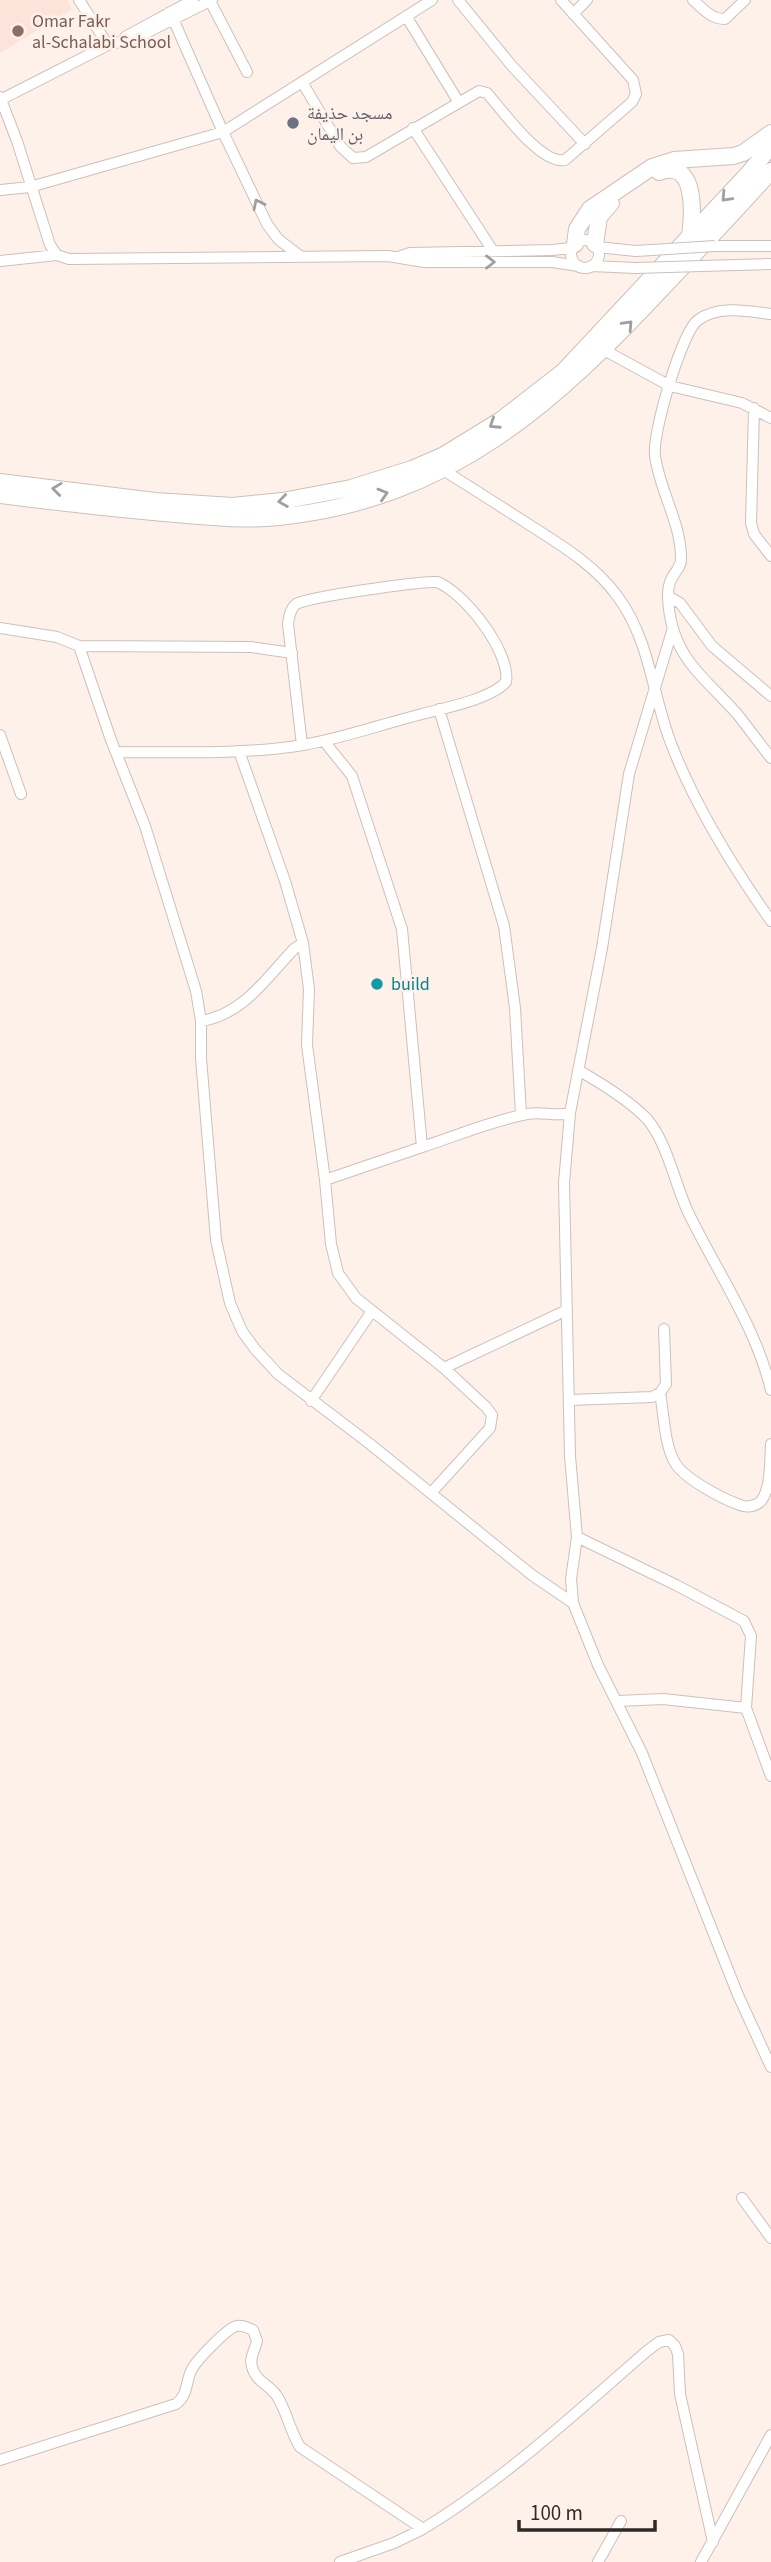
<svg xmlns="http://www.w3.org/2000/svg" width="771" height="2562" font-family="'Source Sans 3','Noto Naskh Arabic',sans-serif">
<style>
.education{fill:#fde4da}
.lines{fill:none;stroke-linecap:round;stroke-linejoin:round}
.minor-casing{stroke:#ccc0ba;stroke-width:12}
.highway-casing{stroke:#ccc0ba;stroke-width:18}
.minor{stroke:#fff;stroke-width:10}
.highway{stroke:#fff;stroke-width:16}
.minor-bridge-casing{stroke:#ccc0ba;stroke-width:12;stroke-linecap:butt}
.minor-bridge{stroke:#fff;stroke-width:10}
.oneway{stroke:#a19f9e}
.education-dot{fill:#8d6e63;stroke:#fef1ea;stroke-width:2.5}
.worship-dot{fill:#6b7280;stroke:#fef1ea;stroke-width:2.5}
.culture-dot{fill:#0f9aa8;stroke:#fef1ea;stroke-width:2.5}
.labels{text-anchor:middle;stroke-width:5;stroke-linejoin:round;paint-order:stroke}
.education-label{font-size:18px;fill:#785e54;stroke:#fef1ea;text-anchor:start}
.worship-label{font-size:18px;fill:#5b616d;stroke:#fef1ea;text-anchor:start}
.culture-label{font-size:18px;fill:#0d838f;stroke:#fef1ea;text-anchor:start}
</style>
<rect width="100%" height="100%" fill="#fef1ea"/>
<path class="education" d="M0,0H67L72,9L0,53Z"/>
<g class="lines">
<defs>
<path id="minor" d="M79,0L108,45
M458,0L512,66L585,144
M693,0C703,9 711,19 725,19L745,0
M210,1L247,72
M170,12L223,132L267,224L278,239L300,256
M573,14L587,0
M406,16L458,101
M125,37L193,0
M302,82L340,146L353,158L366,157L479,91L487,93C502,110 541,165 565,160L632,102L636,94L633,80L561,0
M0,97L17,141L50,245L57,255
M0,100L108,45L136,38L212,0
M413,128L493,251
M0,190L30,187L223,132L432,0
M571 254a14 14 0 1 1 28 0a14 14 0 1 1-28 0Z
M715,246H771
M597,247L636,251
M398,257L410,253L552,250L572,248
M0,261L57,255L69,259L388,256L424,262H552L579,266
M591,266L636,268
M702,266L771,264
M771,314C747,311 719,305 698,320C682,331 652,434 655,455C659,490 681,522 681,558C682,571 667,574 668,596L680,603L712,646L771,696
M604,350L670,386L742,403L771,418
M754,408L751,523L754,534L771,556
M443,470C472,488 500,506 528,524C561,545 595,565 618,597C651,642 652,696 672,746C696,808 733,867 771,921
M668,596C670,657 703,675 738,715C749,729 760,744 771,758
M0,628L57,637L79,646L251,647L292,653
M673,628L629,774L602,948L570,1113L564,1183L570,1456L577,1537L571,1579L573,1603L598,1665L642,1753L738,1995L771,2067
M79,646L111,740L145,826L196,991L201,1021V1058L216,1240L230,1303L242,1331L255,1349L278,1374L370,1444L532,1575L573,1603
M439,709L504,926L515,1008L521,1115
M0,735L21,794
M324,741L352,776L402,929L422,1147L325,1180
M239,751L285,881L303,943L309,989L307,1045L325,1180L331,1244L338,1273L356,1298L444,1368L486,1407L492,1415L490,1428L431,1493
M116,752C178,752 242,755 303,745C344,738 382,724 422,714C445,708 491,699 506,682C511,652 464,592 437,582C419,581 309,597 296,604C290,609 289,617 288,624L302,745
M201,1021C243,1015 267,977 294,949L303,943
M578,1070C599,1082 630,1101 647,1119C667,1142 675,1184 688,1212C716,1270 756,1327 771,1390
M422,1147C456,1136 491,1121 527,1114C541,1111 557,1117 570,1113
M444,1368L567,1310
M660,1393C664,1414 664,1442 674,1461C682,1478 723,1499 740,1505C747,1508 756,1506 761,1501C771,1489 770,1461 771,1444
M570,1400L652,1397L660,1393L666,1384L664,1329
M311,1401L372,1311
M577,1537L676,1585L744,1621L751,1636L746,1708L771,1776
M618,1701L663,1699L746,1708
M742,2198L771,2238
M0,2460L176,2404C189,2394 185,2382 192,2369C197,2360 228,2327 237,2326C243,2325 248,2328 253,2330L257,2341C255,2350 249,2358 252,2367C256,2382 269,2384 277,2396C287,2412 290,2431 300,2447L423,2529C505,2479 574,2414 647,2351L659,2342L669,2340L675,2346L678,2354L680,2394L713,2542
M340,2562L394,2543L423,2529
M598,2562L621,2521
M701,2562L771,2435"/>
<path id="highway" d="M659,172C697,158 693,214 690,236
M575,244L577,229L590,209L652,167L674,160L734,156L743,153L771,133
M595,244L599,217L611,203
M0,482L155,501L233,506L282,501L351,488L412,469L444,455L501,420L564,371L748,174L771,146
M0,495C54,502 108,508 163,513C202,516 240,521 279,517C451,499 554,404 667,283C702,246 737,209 771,171"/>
</defs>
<use href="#minor" class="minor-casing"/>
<use href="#highway" class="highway-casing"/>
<use href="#minor" class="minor"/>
<use href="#highway" class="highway"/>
<defs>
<path id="minor-bridge" d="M636,251L715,246
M636,268L702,266"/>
</defs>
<use href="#minor-bridge" class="minor-bridge-casing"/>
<use href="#minor-bridge" class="minor-bridge"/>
</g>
<defs><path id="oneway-chevron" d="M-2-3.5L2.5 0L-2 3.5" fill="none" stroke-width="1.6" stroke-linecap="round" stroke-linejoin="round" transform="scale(1.75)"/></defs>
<g class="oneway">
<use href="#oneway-chevron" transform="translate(726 197) rotate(133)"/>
<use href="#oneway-chevron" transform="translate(258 204) rotate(-116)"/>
<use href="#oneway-chevron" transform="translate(490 262)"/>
<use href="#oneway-chevron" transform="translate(628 325) rotate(-47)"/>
<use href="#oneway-chevron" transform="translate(494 424) rotate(147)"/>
<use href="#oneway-chevron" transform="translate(57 489) rotate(-173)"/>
<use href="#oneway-chevron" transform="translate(383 494) rotate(-17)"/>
<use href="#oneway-chevron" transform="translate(283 501) rotate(172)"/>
</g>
<circle class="education-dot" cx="18" cy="31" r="7"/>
<circle class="worship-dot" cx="293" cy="123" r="7"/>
<circle class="culture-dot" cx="377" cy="984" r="7"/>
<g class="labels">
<g class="education-label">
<text x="32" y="27">Omar Fakr<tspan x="32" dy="21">al-Schalabi School</tspan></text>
</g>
<g class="worship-label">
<text x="307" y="119">مسجد حذيفة<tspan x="307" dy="21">بن اليمان</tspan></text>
</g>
<g class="culture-label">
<text x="391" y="990">build</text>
</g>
</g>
<path d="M519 2520v10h136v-10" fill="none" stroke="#2e2a27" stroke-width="3.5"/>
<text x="530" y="2520" font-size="21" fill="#2e2a27" stroke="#fef1ea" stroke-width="5" paint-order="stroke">100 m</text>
</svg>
